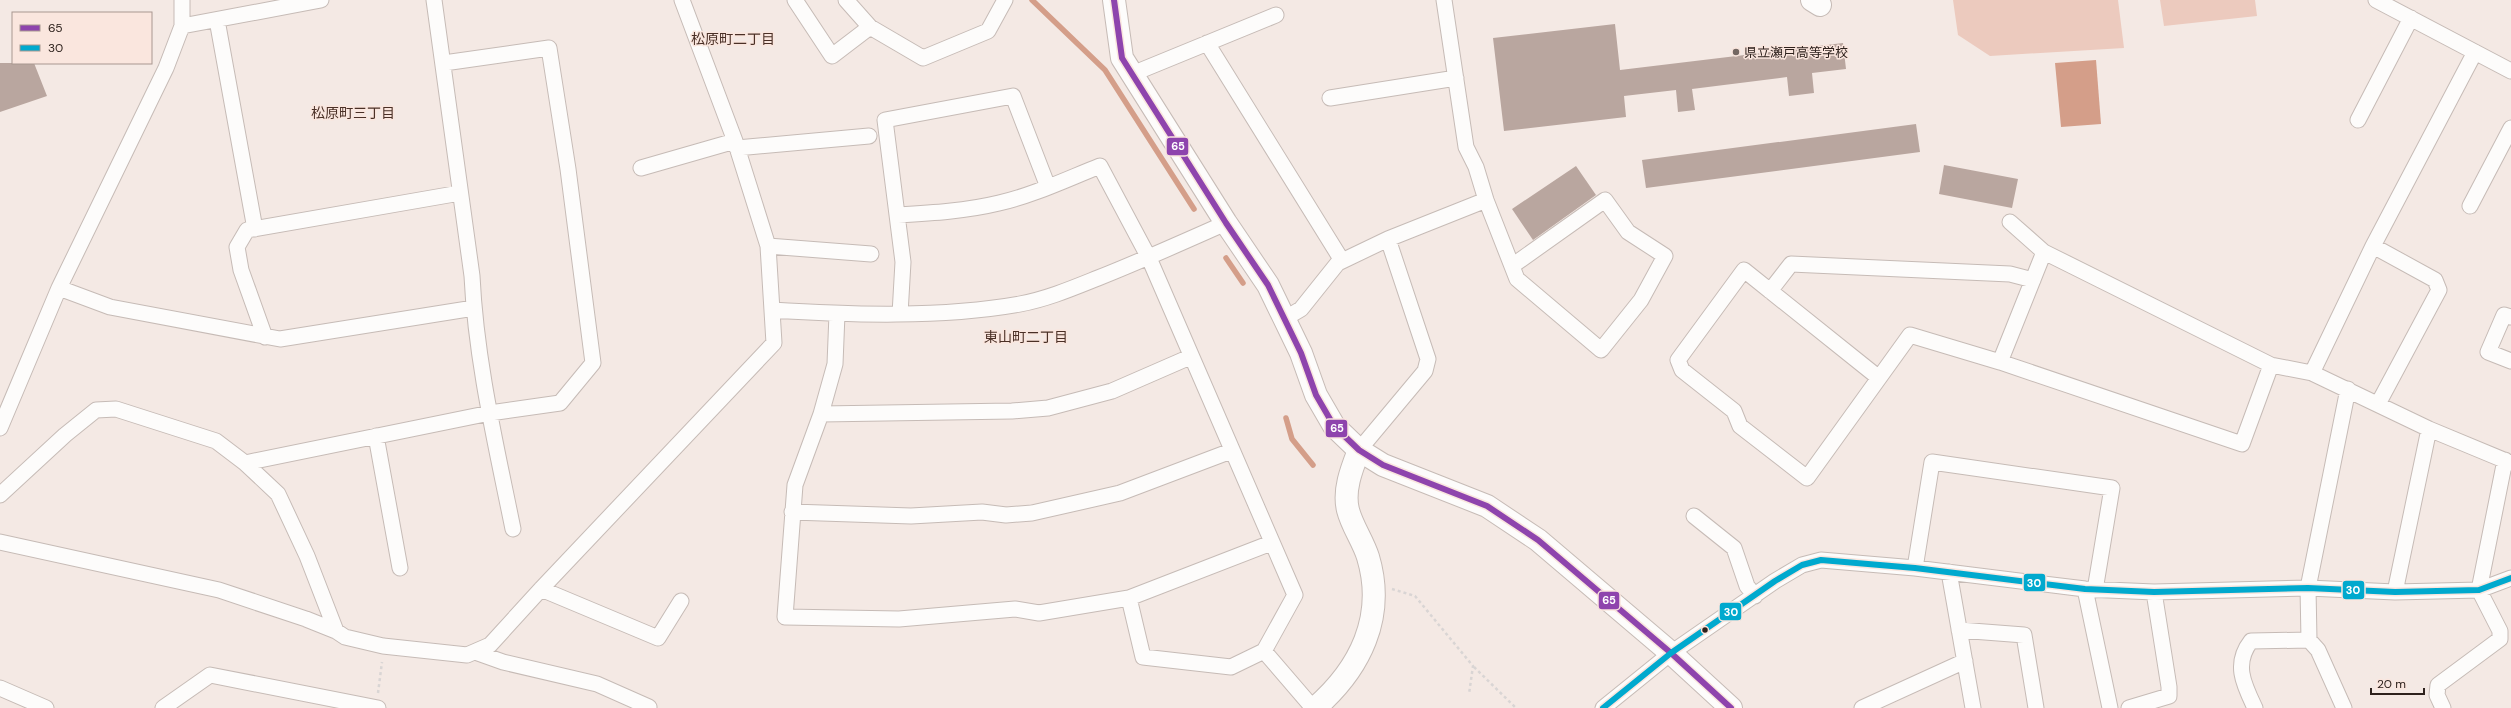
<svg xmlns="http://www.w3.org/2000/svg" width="2511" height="708" font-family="'DM Sans','Noto Sans JP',sans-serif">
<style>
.green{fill:#eccabe}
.water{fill:#d49e89}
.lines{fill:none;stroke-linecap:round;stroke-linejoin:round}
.stream{stroke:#d49e89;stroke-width:5.5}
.building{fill:#b9a69f}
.street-casing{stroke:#c6bbb6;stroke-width:17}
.secondary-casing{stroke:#c6bbb6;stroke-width:24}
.path{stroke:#d9d5d4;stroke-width:2.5;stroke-dasharray:3 3;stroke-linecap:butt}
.street{stroke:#fdfcfb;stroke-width:15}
.secondary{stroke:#fdfcfb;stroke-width:22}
.bus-1-casing{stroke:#fae6de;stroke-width:9}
.bus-2-casing{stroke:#fae6de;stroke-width:9}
.bus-1{stroke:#8e44ad;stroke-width:6}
.bus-2{stroke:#00a9ce;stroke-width:6}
.poi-dot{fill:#736762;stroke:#fae6de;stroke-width:1.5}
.bus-dot{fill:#2d211c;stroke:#fae6de;stroke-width:1.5}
.labels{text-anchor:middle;stroke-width:3;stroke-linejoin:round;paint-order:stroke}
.poi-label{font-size:13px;fill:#2d211c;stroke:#fae6de;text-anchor:start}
.neighbourhood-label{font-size:14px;fill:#4a3026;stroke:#fae6de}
.line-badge{stroke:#fae6de;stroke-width:1.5}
.badge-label{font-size:11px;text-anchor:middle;font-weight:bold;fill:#fff}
</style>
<rect width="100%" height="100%" fill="#f4e9e4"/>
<path class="green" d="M1953,0H2118L2124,48L1990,56L1958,35Z
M2160,0H2255L2257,16L2164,26Z"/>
<path class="water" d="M2096,60L2101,124L2061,127L2055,63Z"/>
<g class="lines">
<path class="stream" d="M1032,0L1105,70L1194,209
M1226,258L1243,283
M1286,418L1292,439L1313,465"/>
</g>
<path class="building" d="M1615,24L1620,70L1843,43L1846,69L1812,73L1814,93L1789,96L1787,77L1692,89L1695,110L1678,112L1676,90L1624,96L1626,117L1504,131L1493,38Z
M0,63H34L47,96L0,112Z
M1916,124L1920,152L1646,188L1642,160Z
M1944,165L2018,179L2012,208L1939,194Z
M1576,166L1596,195L1533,240L1512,209Z"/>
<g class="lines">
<defs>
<path id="street" d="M434,0L472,276C476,361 496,445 513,529
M795,0L832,56L870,27
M846,0L870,27L923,58L988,31L1005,0
M1444,0L1466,147L1476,167L1486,200L1517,279L1601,350L1641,300L1665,256L1628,232L1605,200L1512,266
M2376,0L2511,71
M217,20L255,229
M182,26L321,0
M1207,43L1341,259
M1132,74L1276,15
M1330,98L1456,78
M2358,120L2411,18
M737,148L869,136
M641,168L735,141
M2470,206L2511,128
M898,215C932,213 966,211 999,203C1034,195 1067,179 1100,166L1149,258L1295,595L1264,651L1231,667L1143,657L1129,598
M2010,222L2044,252L2271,365L2312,373L2429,429L2511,463
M768,246L871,254
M2373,246L2435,280L2439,290L2378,404
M2044,252L2000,362L2242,444L2271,365
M59,288L110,307L280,339L474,308
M1770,291L1791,264L2010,274L2033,280
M772,310C851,315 942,318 1020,304C1047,299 1073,288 1098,278C1141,261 1183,242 1226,223
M837,314L835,364L821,414L795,485L785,617L899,619L1015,609L1039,613L1129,598L1271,543
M900,314L903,262L885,120L1013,96L1048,187
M2511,317L2504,315L2488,352L2511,361
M1284,319L1301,309L1341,259L1340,262L1388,239L1486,200
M265,337L241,270L237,247L247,230L460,193
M2312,373L2373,246L2475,52
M1879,378L1744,270L1678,360L1682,370L1734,411L1740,426L1807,478L1910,335L2000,362
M821,414L1012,411L1048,408L1112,391L1190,357
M0,428L59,288L166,68L182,26V0
M376,436L400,568
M1359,450L1425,371L1428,359L1388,239
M245,463L490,413L560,403L593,363L568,169L549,48L444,63
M0,495L65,435L96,410L116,409L216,441L245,463L278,494L307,556L336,631
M792,512L911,516L982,512L1006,515L1032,513L1120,493L1231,451
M1694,516L1734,548L1747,586L1755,596
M0,542L219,590L306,619L336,631L345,637L383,646L467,655L490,645L541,589L774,343L768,246L735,141L682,0
M1915,568L1932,462L2112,488L2095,590
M1949,572L1973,708
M541,589L658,638L681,601
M2085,589L2110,708
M2395,592L2429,429
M1959,630L2024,635L2036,708
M2309,640L2308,588L2348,389
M1264,651L1313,708
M475,652L503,662L597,684L649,707
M0,688L46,708
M163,708L210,675L378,708
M1603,708L1671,653L1775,581L1802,565L1821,560L1915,568L2085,589L2154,592L2308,588L2395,592L2479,590L2511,578
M1862,708L1965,661
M2129,708L2169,696V687L2154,592
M2255,708C2244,685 2233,664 2251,641L2309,640L2318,650L2344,708
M2443,708L2437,695L2438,685L2500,639V631L2479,590L2505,460"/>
<path id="secondary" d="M1114,0L1122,58L1226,223L1268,285L1301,353L1316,395L1334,426L1359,450L1383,465L1487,506L1538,540L1671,653L1731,708
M1812,0L1820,5
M1315,708C1360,669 1386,617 1368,557C1363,541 1352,526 1348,510C1343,490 1352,468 1359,450"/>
</defs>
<use href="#street" class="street-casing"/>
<use href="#secondary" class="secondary-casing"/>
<path class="path" d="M1392,589L1415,596L1473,666L1469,694
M1474,667L1516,708
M378,693L382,662"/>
<use href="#street" class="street"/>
<use href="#secondary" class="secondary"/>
<defs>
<path id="bus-1" d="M1114,0L1122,58L1226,223L1268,285L1301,353L1316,395L1334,426L1359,450L1383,465L1487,506L1538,540L1671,653L1731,708"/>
<path id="bus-2" d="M1603,708L1671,653L1775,581L1802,565L1821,560L1915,568L2085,589L2154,592L2308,588L2395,592L2479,590L2511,578"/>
</defs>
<use href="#bus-1" class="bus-1-casing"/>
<use href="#bus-2" class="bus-2-casing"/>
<use href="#bus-1" class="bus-1"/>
<use href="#bus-2" class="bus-2"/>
</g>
<circle class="poi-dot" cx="1736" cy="52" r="4"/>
<circle class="bus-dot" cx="1705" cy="630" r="3.5"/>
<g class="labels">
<g class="poi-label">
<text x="1744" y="57">県立瀬戸高等学校</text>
</g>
<g class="neighbourhood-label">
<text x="733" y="44">松原町二丁目</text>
<text x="353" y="118">松原町三丁目</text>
<text x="1026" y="342">東山町二丁目</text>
</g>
</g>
<g class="line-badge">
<rect x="1166" y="137" width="23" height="19" rx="4" fill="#8e44ad"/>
<rect x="1325" y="419" width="23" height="19" rx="4" fill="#8e44ad"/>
<rect x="2023" y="573" width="23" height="19" rx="4" fill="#00a9ce"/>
<rect x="2342" y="580" width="23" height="20" rx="4" fill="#00a9ce"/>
<rect x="1598" y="591" width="22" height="19" rx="4" fill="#8e44ad"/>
<rect x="1719" y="602" width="23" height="19" rx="4" fill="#00a9ce"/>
</g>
<g class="badge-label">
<text x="1178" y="150">65</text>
<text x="1337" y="432">65</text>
<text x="2034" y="587">30</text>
<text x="2353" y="594">30</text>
<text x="1609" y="604">65</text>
<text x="1731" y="616">30</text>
</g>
<rect x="12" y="12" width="140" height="52" fill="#fae6de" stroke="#a89790"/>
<rect x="20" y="25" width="20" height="6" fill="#8e44ad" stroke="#a89790"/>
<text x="48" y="32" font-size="12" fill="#2d211c">65</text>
<rect x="20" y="45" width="20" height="6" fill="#00a9ce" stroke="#a89790"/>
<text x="48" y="52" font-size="12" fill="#2d211c">30</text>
<path d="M2371 688v6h53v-6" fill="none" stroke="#2d211c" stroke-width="2"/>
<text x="2377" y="688" font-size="12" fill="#2d211c" stroke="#fae6de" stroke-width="3" paint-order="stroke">20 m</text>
</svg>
